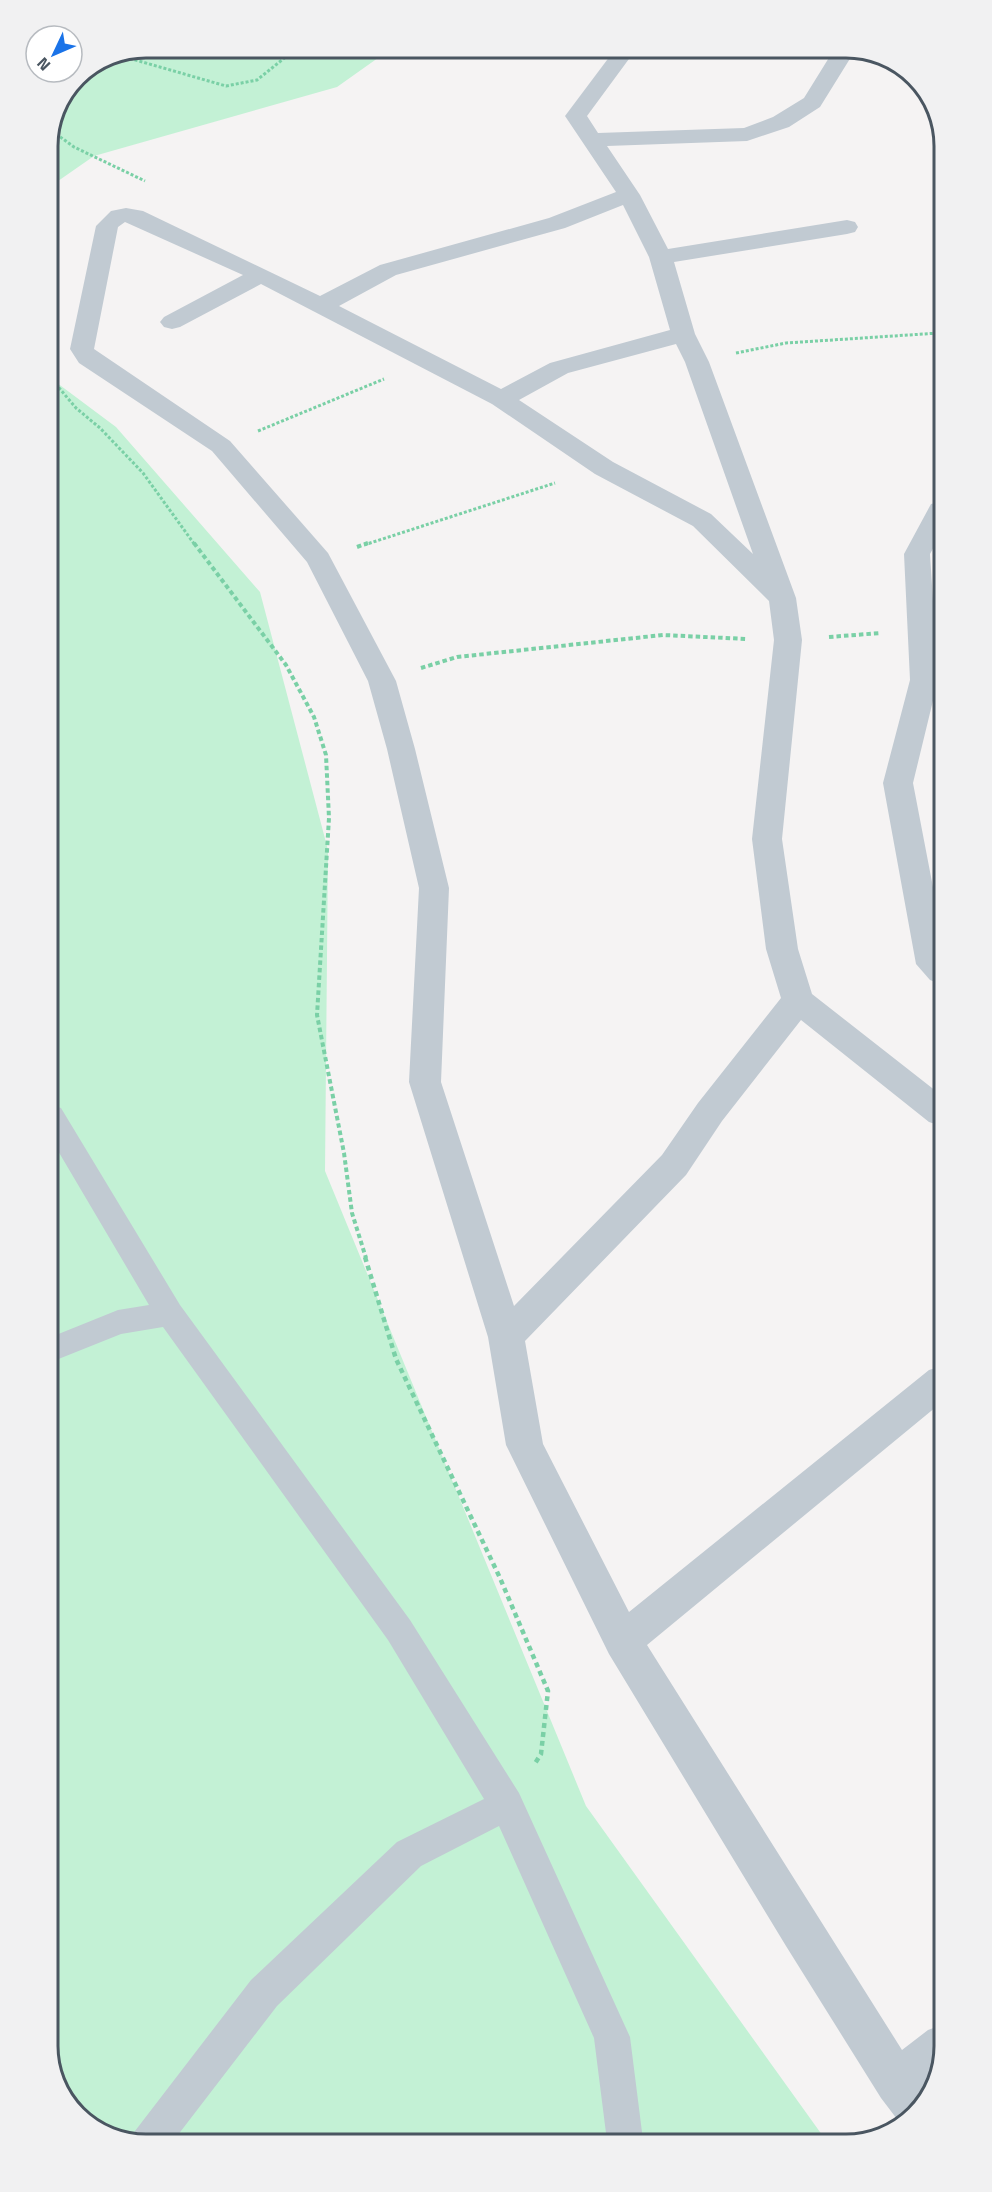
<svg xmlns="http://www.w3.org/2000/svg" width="992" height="2192" font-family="'Titillium Web',sans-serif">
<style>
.green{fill:#c3f1d5}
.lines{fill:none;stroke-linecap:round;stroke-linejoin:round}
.path-far2{stroke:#7ad0a6;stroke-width:3;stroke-dasharray:3 2;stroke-linecap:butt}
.path-far1{stroke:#7ad0a6;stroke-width:4;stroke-dasharray:4.5 3;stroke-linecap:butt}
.path{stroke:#7ad0a6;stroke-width:4.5;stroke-dasharray:5 4;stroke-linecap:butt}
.lane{fill:#c1cad2;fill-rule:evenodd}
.street{fill:#c1cad2;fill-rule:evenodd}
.rim{fill:none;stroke:#4a5661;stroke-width:3}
</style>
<rect width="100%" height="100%" fill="#f5f3f3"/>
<path class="green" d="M146,48H392L337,87L94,156L48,188V140L77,76Z
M49,377L116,427L260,592L328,850L325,1171L586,1806L825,2139L139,2144L86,2124L53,2078Z"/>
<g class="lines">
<path class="path-far2" d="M125,57L226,86L257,80L297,48
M52,131L74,147L145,181
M736,353L786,343L939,333
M49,376L76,408L100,428L143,473L195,545
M258,431L384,379
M364,545L555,483"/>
<path class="path-far1" d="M194,543L286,665L314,717L326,755L329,818L317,1015L344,1153L352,1213L366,1258
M357,547L368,543
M829,637L881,633
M421,668L457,657L663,635L747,639"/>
<path class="path" d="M365,1257L396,1359L500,1578L548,1691L541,1754L534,1765"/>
<path class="lane" d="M51,1105L61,1108L180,1305L410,1620L519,1793L630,2037L643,2140L607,2141L594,2038L499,1826L421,1866L277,2006L171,2144H139L131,2141L135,2131L251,1980L397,1842L484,1799L388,1640L163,1327L121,1334L51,1362V1337L118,1310L149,1305L51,1139Z"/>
<path class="street" d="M616,48H637L587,116L598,133L744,128L773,117L804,98L835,48L856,49L820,107L789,127L747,141L607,146L640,195L668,249L847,220L855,222L858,227L855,232L847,234L674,262L695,334L709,362L796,598L802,640L782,839L798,949L812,994L941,1095V1126L929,1122L801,1020L722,1121L686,1175L525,1341L543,1444L629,1612L929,1370L942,1366V1402L647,1645L902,2050L928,2030L944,2024V2046L931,2083L928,2086L930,2089L924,2105L900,2123L881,2098L786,1946L609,1654L506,1445L488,1337L409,1082L419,888L387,749L368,681L307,562L212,451L79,363L70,349L96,226L111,211L126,208L143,211L320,296L380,265L549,218L616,192L565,116ZM623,205L649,257L670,330L550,363L501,389L339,306L396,275L565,228ZM125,222L243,275L164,317L160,322L164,327L172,329L180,327L261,284L492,404L595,474L693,526L769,601L774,640L752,839L766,949L781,998L698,1103L662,1155L514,1306L441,1082L449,888L415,749L396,681L328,553L230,441L94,349L118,227ZM676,344L685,362L753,554L711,514L613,462L519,400L568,373Z
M940,502V536L930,554L938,680L913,783L941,929V984L930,980L916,964L883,783L910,680L904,554L931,504Z"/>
</g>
<path d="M0 0H992V2192H0ZM146 58H846A88 88 0 0 1 934 146V2046A88 88 0 0 1 846 2134H146A88 88 0 0 1 58 2046V146A88 88 0 0 1 146 58Z" fill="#f1f1f2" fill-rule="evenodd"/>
<path class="rim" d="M146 58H846A88 88 0 0 1 934 146V2046A88 88 0 0 1 846 2134H146A88 88 0 0 1 58 2046V146A88 88 0 0 1 146 58Z"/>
<g transform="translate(54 54) rotate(226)"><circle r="28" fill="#ffffff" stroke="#b7bbc0" stroke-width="1.5"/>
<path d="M0-4.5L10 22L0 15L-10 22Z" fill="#1a73e8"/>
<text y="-9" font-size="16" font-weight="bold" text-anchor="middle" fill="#4a5661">N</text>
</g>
</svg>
